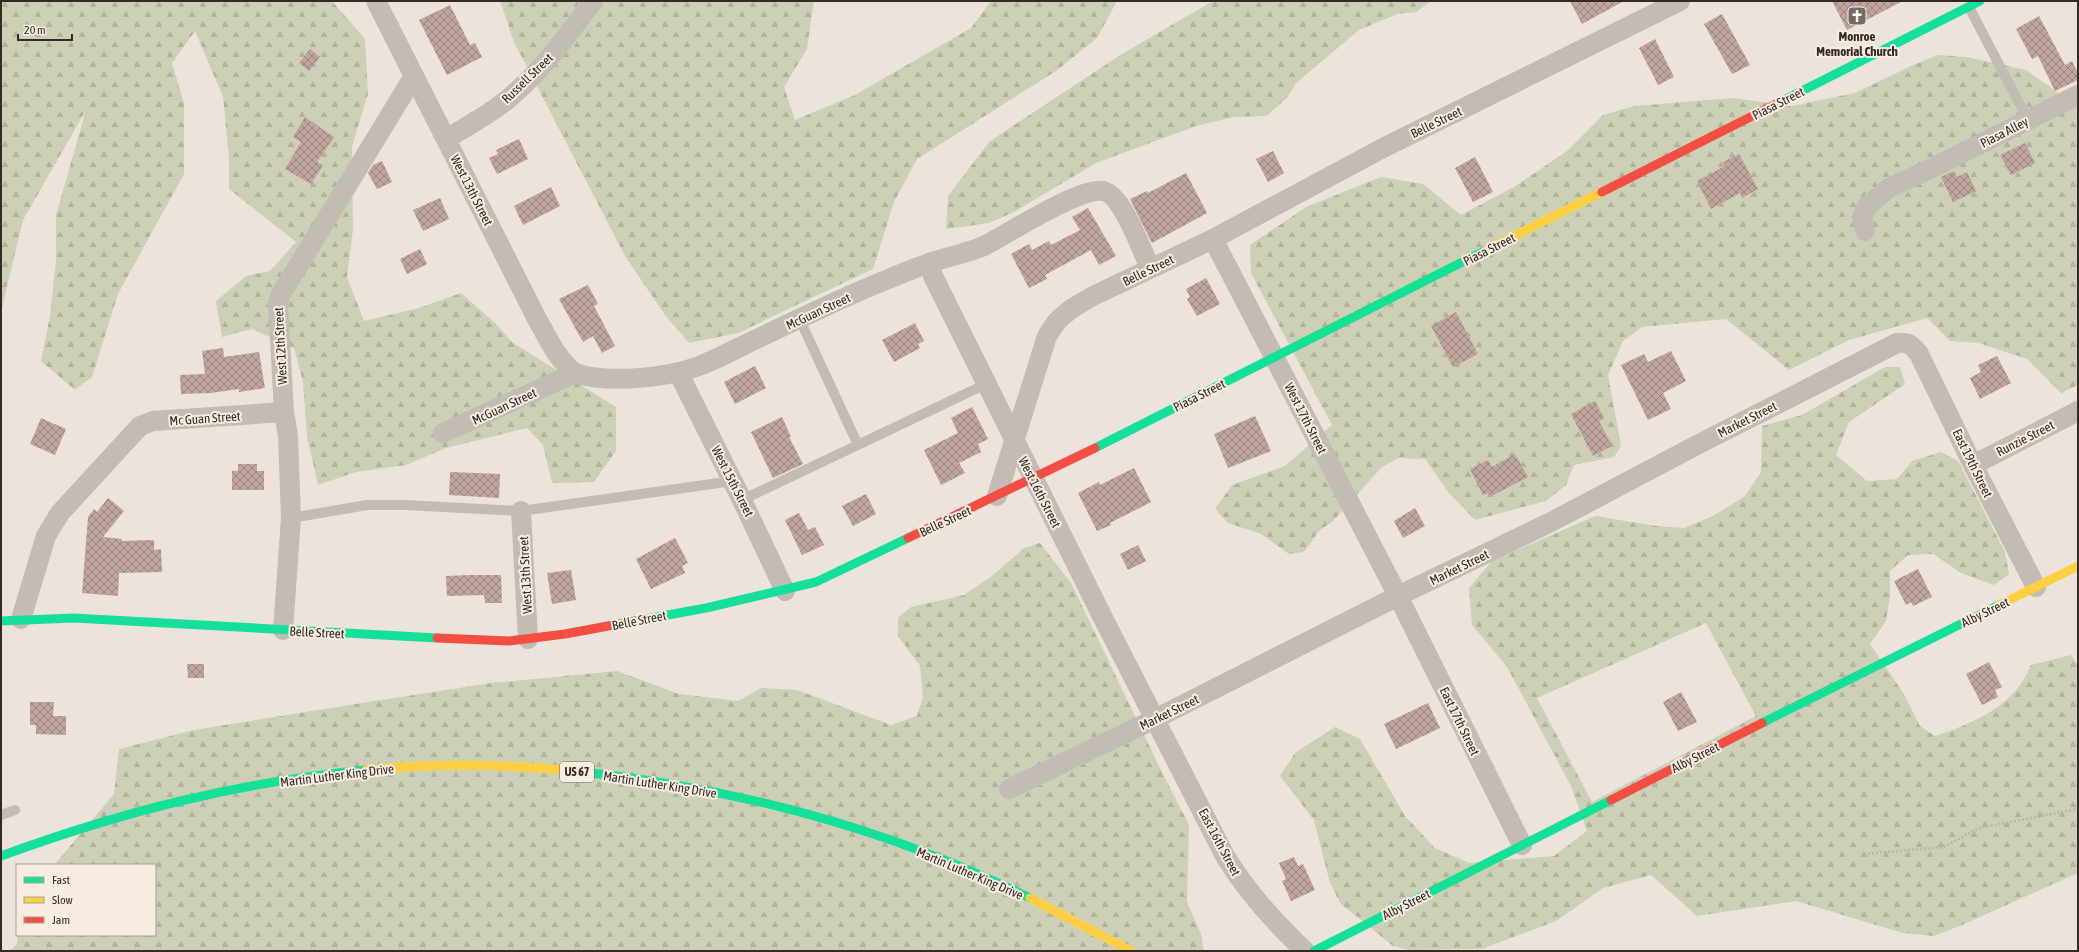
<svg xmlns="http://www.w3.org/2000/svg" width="2079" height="952" font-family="'Asap Condensed',sans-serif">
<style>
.forest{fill:url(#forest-firs);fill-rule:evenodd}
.building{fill:url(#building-cross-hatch)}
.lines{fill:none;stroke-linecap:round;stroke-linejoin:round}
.path{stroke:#bcb4af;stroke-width:2.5;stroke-dasharray:2 2;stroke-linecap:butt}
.lane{stroke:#c3bbb6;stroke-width:10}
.street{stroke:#c3bbb6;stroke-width:20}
.fast{stroke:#16e098;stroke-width:9}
.slow{stroke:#ffcf43;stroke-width:9}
.jam{stroke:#f24e42;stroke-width:9}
.labels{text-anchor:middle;stroke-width:4;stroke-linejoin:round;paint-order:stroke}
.shield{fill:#f9ede2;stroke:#6f645e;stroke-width:1}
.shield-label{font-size:12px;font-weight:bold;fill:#342925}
.poi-label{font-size:13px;font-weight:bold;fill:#342925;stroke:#f9ede2}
.street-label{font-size:13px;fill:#342925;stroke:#f9ede2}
</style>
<defs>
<pattern id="forest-firs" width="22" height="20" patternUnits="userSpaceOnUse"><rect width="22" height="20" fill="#cdd0b6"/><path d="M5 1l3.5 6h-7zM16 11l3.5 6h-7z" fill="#b1b39c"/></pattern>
<pattern id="building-cross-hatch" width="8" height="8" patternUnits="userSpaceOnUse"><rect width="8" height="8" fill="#bfa59d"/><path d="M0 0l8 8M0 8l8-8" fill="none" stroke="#9c8680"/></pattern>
</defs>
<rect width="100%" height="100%" fill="#ebe3dc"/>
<path class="forest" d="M1,1H332L365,39L368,94L352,146L353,229L347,277L364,321L419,308L461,293L497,325L513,343L616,407V451L594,482L552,483L543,445L527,428L446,448L406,465L356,472L318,485L307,437L303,382L294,348L252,329L222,337L216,301L246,276L270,271L296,242L229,189V158L223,97L195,31L172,63L184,103V174L118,294L92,377L75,390L41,361L50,316L56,260V215L86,110L23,220L1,312Z
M500,1H814L807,49L784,87L795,120L855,95L971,28L991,1H1117L1097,38L1056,71L917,159L894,202L873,269L738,333L689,343L665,315L625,256L514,42Z
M1213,1H1431L1416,12L1397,14L1359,30L1296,83L1287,98L1266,116L1234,117L1196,126L1096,163L1014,212L989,223L946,229L948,196L990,141L1122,54Z
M1938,55L1967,57L2026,70L2078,107V385L2061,393L2027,359L1979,343L1950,341L1927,318L1849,340L1789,370L1726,319L1642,327L1623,341L1608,375L1621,446L1614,457L1574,465L1566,485L1546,501L1475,520L1449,493L1425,459L1398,458L1382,467L1333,521L1319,531L1304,552L1289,554L1261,534L1228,523L1215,509L1232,485L1285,466L1332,425L1251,273L1250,245L1306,207L1381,177L1423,184L1461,215L1514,187L1567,151L1603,115L1635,106L1732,98L1792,106L1855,93L1911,66Z
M1885,367H1900L1905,384L1849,422L1836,455L1867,481L1897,479L1912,461L1941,452L1958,461L2005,552L2009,574L1994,585L1961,573L1933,554L1908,555L1890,571V595L1886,621L1870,644L1904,694L1920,726L1935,736C1974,723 2015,706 2031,665L2071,655L2078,665V873L1962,925L1934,936L1903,933L1796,901L1697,916L1651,875L1603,888L1556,921L1482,949L1409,950L1393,946L1341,904L1330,883L1314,820L1280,776L1295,753L1335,727L1360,739L1405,816L1435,848L1469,863L1554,856L1587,831L1571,786L1507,667L1472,625L1469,588L1492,561L1595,516L1656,526L1684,528L1713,516L1745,496L1761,472L1762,426L1802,415ZM1706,623L1756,716L1592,802L1537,698Z
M1040,543L1071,583L1160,768L1189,825L1187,902L1201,934L1204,951H10L17,944L18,935H155V865H54L114,794L119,749L194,730L362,703L491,683L617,671L679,694L738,701L761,688L797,690L891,725L917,716L923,697L920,666L898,636V618L911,607L964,595L992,576L1024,548Z"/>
<path class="building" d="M1570,1H1624L1582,24Z
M1832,1H1903L1847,30Z
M450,5L470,45L475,43L482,57L447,75L419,20Z
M1722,14L1750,65L1732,74L1704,24Z
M2039,16L2065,65L2072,61L2078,73V80L2055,91L2038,56L2032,59L2016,29Z
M1655,39L1674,77L1658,85L1639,48Z
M310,49L320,57L309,71L299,63Z
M305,117L334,137L317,162L323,165L311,184L285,169L301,142L293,137Z
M519,139L528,159L497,174L489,158L498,154L496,150Z
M2025,143L2035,163L2011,175L2000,155Z
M1273,151L1284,173L1268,182L1256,159Z
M1739,154L1758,189L1742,198L1740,193L1711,209L1697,181L1725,166L1723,162Z
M1475,157L1493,192L1473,202L1455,168Z
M382,161L392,182L377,189L368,173L373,165Z
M1954,171L1957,177L1967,172L1976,191L1953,202L1941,177Z
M1186,173L1207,213L1152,243L1130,199L1147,191L1148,193Z
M551,187L560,206L523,225L514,206Z
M440,198L449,219L423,231L413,210Z
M1088,208L1116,256L1099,265L1091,250L1045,275L1047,279L1029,288L1011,254L1029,244L1032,250L1049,241L1051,245L1080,230L1072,217Z
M420,249L427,264L407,274L400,259Z
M1206,278L1220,304L1197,316L1187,299L1190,297L1186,289Z
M588,285L598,304L594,306L615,346L602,353L593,336L583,342L559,299Z
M1456,312L1478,354L1453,367L1431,326Z
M915,323L924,341L918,344L920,348L894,362L882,340Z
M223,348L224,357L259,352L265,388L239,392V389L211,393L181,394L180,375L205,374L202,351Z
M1671,351L1686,381L1663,393L1671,409L1648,420L1621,365L1644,354L1648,362Z
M1997,356L2011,383L1980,399L1970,378L1981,372L1978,365Z
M755,366L766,388L735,404L724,382Z
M1595,401L1604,418L1599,421L1612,446L1593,456L1571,414Z
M972,407L988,439L978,444L981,452L959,463L965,473L941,485L924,450L958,433L951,418Z
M1255,416L1271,451L1228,468L1214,434Z
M782,417L791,437H789L803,464L773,478L751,432Z
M41,418L66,429L55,455L30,444Z
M1515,454L1528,477L1490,497L1488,493L1483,495L1470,469L1488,460L1492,467Z
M238,464H257V471H264V490H232V471H238Z
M1134,468L1151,502L1110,523L1111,525L1097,531L1078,493L1099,482L1100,485Z
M450,472L500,474L499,498L449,495Z
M866,494L876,514L853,526L842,506Z
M108,498L124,511L103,537L122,539V541L154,540V550L161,549L162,572L119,573L118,596L82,593L88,517L94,509L97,512Z
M1415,508L1425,526L1403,538L1394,521Z
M799,513L808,530L815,527L824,545L802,555L785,520Z
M675,538L688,563L682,566L685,573L651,589L636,559Z
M1138,545L1146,561L1128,570L1120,554Z
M1918,569L1932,597L1913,606L1911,602L1906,605L1894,581Z
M571,570L576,600L552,604L547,573Z
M470,575H501L502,603H485L484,595L447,596L446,576Z
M1989,662L2002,687L1995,690L1998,697L1982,705L1966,674Z
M187,664H204V678H188Z
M1681,692L1697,722L1678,731L1663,702Z
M30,702H54L53,716H66V735L36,734V725H30Z
M1428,703L1440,728L1396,749L1384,724Z
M1294,857L1298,866L1303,864L1315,890L1291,901L1282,881L1286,879L1279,863Z"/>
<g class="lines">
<path class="path" d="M1864,854L1944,847L1979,828L2078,809"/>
<path class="lane" d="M1969,7L2028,120
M800,320L858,445
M742,500L986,384
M291,518L367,505H405L521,511L733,481
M1,815L15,810"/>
<path class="street" d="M376,1L537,319C548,338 557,360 575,373
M446,139C467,126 489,115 508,99C542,71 567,36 593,1
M1865,231L1862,217L1868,205L1889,188L1930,169L2078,95
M1213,239L1398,596L1522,845
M929,263L933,276L1103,618L1225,856C1247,892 1274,922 1305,951
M678,372L742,500L785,591
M443,433L575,373C607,384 667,378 699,366C715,360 730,352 744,345C791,323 838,299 886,280C903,273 921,265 939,260C954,255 972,252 986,245C1009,233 1080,187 1103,191C1122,194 1142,251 1150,268
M1973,465L2078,411
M997,496L1047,336L1057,321L1071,309L1093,296L1213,239L1383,148L1680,1
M521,511L528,639
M21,619L46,536L60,513L140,426L153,421L284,412
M283,630L291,518L288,436L284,412L278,303L281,294L414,76
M1009,789L1155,719L1398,596L1553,521L1695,446L1897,343C1909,342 1912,345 1919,354L1973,465L2036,587"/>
<path class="fast" d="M1780,102L1980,1
M1095,448L1486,250
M1,621L74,618L437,638
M635,621L706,608L816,582L908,538
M1762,723L1999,605
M574,771C732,787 887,828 1030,898
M1,856C121,812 238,782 366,770
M1314,951L1611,800"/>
<path class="slow" d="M1486,250L1602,192
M1999,605L2078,566
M366,770C435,763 505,764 574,771
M1030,898L1131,951"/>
<path class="jam" d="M1602,192L1780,102
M908,538L1095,448
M437,638L509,641L565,634L635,621
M1611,800L1762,723"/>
</g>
<defs>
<symbol id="church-square" viewBox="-11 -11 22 22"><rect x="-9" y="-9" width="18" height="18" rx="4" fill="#746a65" stroke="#f9ede2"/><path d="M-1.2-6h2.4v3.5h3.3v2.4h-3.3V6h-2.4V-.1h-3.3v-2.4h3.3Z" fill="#fff"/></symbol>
</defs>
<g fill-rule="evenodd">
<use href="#church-square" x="1846" y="5" width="22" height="22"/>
</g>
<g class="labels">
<rect class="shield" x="560" y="762" width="34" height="20" rx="3"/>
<g class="shield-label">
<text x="577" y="776">US 67</text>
</g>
<g class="poi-label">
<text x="1857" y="41">Monroe<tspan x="1857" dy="15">Memorial Church</tspan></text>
</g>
<g class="street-label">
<text transform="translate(527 78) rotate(-44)" y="5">Russell Street</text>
<text transform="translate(1778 103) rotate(-27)" y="5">Piasa Street</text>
<text transform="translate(1436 122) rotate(-26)" y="5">Belle Street</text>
<text transform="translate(2004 132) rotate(-27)" y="5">Piasa Alley</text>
<text transform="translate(472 190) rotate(63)" y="5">West 13th Street</text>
<text transform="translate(1489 249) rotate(-27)" y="5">Piasa Street</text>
<text transform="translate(1148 270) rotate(-26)" y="5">Belle Street</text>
<text transform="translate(818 311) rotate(-25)" y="5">McGuan Street</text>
<text transform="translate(280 346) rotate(-93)" y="5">West 12th Street</text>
<text transform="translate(1199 395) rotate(-27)" y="5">Piasa Street</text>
<text transform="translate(504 406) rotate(-25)" y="5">McGuan Street</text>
<text transform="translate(205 418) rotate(-4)" y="5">Mc Guan Street</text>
<text transform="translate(1306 418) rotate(63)" y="5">West 17th Street</text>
<text transform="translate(1747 419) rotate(-27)" y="5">Market Street</text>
<text transform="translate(2025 438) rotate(-27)" y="5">Runzie Street</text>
<text transform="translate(1973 463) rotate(64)" y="5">East 19th Street</text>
<text transform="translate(733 481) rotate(63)" y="5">West 15th Street</text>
<text transform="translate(1040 492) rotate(63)" y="5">West 16th Street</text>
<text transform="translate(945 521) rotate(-25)" y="5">Belle Street</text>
<text transform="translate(1459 567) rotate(-26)" y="5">Market Street</text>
<text transform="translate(525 575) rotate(-93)" y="5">West 13th Street</text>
<text transform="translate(1985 612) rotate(-26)" y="5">Alby Street</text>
<text transform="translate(639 620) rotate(-11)" y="5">Belle Street</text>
<text transform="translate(317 632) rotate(3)" y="5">Belle Street</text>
<text transform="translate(1169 712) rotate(-26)" y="5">Market Street</text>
<text transform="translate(1460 721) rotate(64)" y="5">East 17th Street</text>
<text transform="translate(1695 757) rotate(-27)" y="5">Alby Street</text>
<text transform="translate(337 775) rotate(-7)" y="5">Martin Luther King Drive</text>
<text transform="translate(660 784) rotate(9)" y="5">Martin Luther King Drive</text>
<text transform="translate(1220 842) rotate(62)" y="5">East 16th Street</text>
<text transform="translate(970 873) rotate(23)" y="5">Martin Luther King Drive</text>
<text transform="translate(1406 904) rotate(-27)" y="5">Alby Street</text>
</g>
</g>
<rect width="2079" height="952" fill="none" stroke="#342925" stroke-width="4"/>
<rect x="16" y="864" width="140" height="72" fill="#f9ede2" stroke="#aa9f96"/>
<rect x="24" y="877" width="20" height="6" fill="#16e098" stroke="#aa9f96"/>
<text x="52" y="884" font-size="12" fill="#342925">Fast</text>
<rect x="24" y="897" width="20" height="6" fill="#ffcf43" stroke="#aa9f96"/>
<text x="52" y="904" font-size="12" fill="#342925">Slow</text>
<rect x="24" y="917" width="20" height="6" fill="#f24e42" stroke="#aa9f96"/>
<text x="52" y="924" font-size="12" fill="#342925">Jam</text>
<path d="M18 34v6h54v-6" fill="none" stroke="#342925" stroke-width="2"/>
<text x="24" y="34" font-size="12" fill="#342925" stroke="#f9ede2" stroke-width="3" paint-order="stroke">20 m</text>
</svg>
